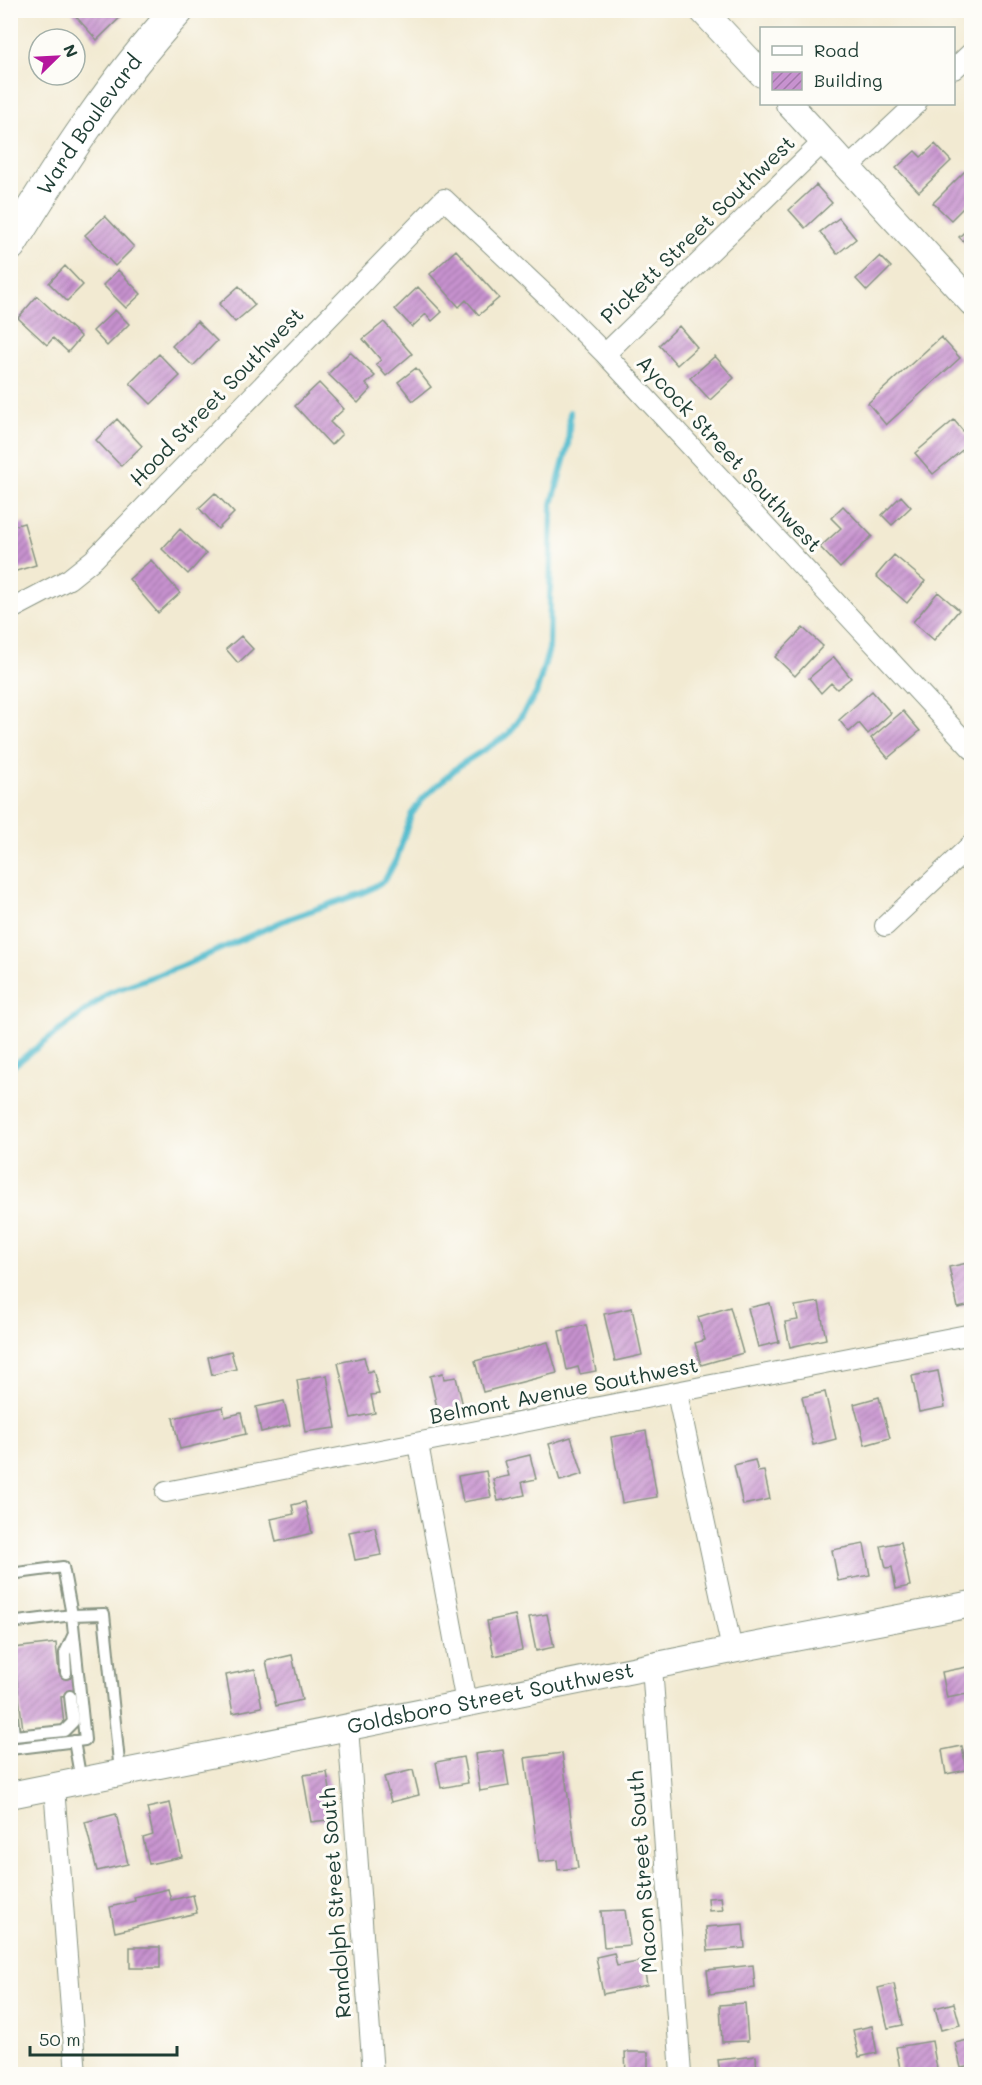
<svg xmlns="http://www.w3.org/2000/svg" width="982" height="2085" font-family="Mali,sans-serif">
<style>
.lines{fill:none;stroke-linecap:round;stroke-linejoin:round}
.stream{stroke:#52bcce;stroke-width:6}
.building{fill:url(#building-hatch)}
.service-casing{stroke:#889483;stroke-width:14}
.minor-casing{stroke:#889483;stroke-width:22}
.tertiary-casing{stroke:#889483;stroke-width:28}
.primary-casing{stroke:#889483;stroke-width:34}
.service{stroke:#fff;stroke-width:10}
.minor{stroke:#fff;stroke-width:20}
.tertiary{stroke:#fff;stroke-width:26}
.primary{stroke:#fff;stroke-width:32}
.labels{text-anchor:middle;stroke-width:6;stroke-linejoin:round;paint-order:stroke}
.street-label{font-size:21px;fill:#1f3d34;stroke:#fdfcf7}
</style>
<defs>
<pattern id="building-hatch" width="6" height="6" patternUnits="userSpaceOnUse" patternTransform="scale(1.5)"><rect width="6" height="6" fill="#c792cf"/><path d="M-1 1l2-2M0 6l6-6M5 7l2-2" fill="none" stroke="#a178a9"/></pattern>
</defs>
<rect width="100%" height="100%" fill="#fdfcf7"/>
<filter id="ink" filterUnits="userSpaceOnUse"><feTurbulence type="fractalNoise" baseFrequency=".0167" numOctaves="2"/><feDisplacementMap in="SourceGraphic" scale="12" xChannelSelector="R" yChannelSelector="G"/><feConvolveMatrix kernelMatrix="1 2 1 2 8 2 1 2 1" color-interpolation-filters="sRGB"/></filter>
<filter id="wash" filterUnits="userSpaceOnUse"><feTurbulence type="fractalNoise" baseFrequency=".008" numOctaves="4" result="noise"/><feDisplacementMap in="SourceGraphic" scale="24" xChannelSelector="R" yChannelSelector="G"/><feGaussianBlur stdDeviation="1.35" result="paint"/><feColorMatrix in="noise" values="0 0 0 0 0 0 0 0 0 0 0 0 0 0 0 0 0 1.4 0 .05"/><feComposite in="paint" operator="in"/></filter>
<g filter="url(#wash)">
<rect width="100%" height="100%" fill="#f2ead2"/>
<g class="lines">
<path class="stream" d="M10,1068L110,992L182,966L290,918L365,892L385,880L397,858L411,815L423,798L460,765L509,734L536,694L549,649L552,504L568,446L570,412"/>
</g>
<g id="blocks">
<path class="building" d="M70,10H128L97,40Z
M935,144L951,161L919,192L896,168L915,151L921,157Z
M966,170L972,176V199L951,220L933,203Z
M816,185L832,203L805,228L789,210Z
M105,216L134,247L115,266L85,235Z
M839,218L856,239L837,254L820,232Z
M972,225V249L959,237Z
M456,250L499,298L479,315L466,300L459,307L430,274Z
M880,256L891,267L867,291L856,279Z
M65,266L83,285L67,301L49,283Z
M118,270L141,294L126,308L103,285Z
M239,286L255,305L235,322L219,304Z
M418,287L442,312L432,321L426,314L412,327L395,309Z
M37,296L81,337L68,352L53,338L47,345L18,318Z
M115,310L129,324L107,346L93,331Z
M197,321L217,341L193,366L172,346Z
M384,322L412,354L386,376L376,364L381,360L363,339Z
M679,326L697,347L677,365L659,345Z
M941,337L960,358L886,425L868,403Z
M350,352L375,376L366,384L371,389L358,403L328,374Z
M159,354L180,376L151,404L130,383Z
M715,356L734,378L710,400L690,378Z
M416,368L431,387L413,401L398,382Z
M319,383L344,409L330,422L342,434L331,445L295,406Z
M117,419L142,446L121,466L96,440Z
M954,420L972,442L933,474L915,453Z
M215,493L234,513L218,529L199,508Z
M901,496L911,507L892,525L882,515Z
M843,506L872,536L840,568L820,547L841,528L831,518Z
M24,523L36,565L10,573V527Z
M180,529L206,554L188,574L162,549Z
M894,555L925,581L907,603L876,576Z
M151,560L180,593L158,613L129,579Z
M938,592L959,610L934,640L913,622Z
M803,628L823,646L795,676L775,657Z
M241,636L253,649L238,663L226,649Z
M834,657L851,678L837,689L831,683L821,693L809,678Z
M872,691L891,713L868,734L859,723L849,732L839,720Z
M903,711L920,731L888,758L871,738Z
M972,1262V1305L958,1308L949,1267Z
M819,1302L826,1339L790,1347L785,1322L798,1320L795,1306Z
M770,1303L779,1342L758,1347L748,1308Z
M730,1307L743,1353L701,1365L695,1343L705,1340L698,1317Z
M632,1308L642,1355L615,1361L604,1314Z
M586,1325L596,1371L580,1374L578,1367L567,1370L559,1331Z
M548,1342L557,1373L483,1392L475,1361Z
M231,1351L236,1369L212,1375L208,1357Z
M364,1357L368,1372L373,1370L379,1394L371,1395L375,1413L351,1418L338,1363Z
M972,1365V1390H970L965,1366Z
M938,1371L945,1407L919,1412L912,1376Z
M443,1373L444,1379L456,1377L463,1406L438,1412L430,1376Z
M327,1375L336,1428L305,1432L297,1380Z
M825,1392L836,1439L813,1445L802,1397Z
M879,1397L890,1438L865,1445L854,1404Z
M284,1401L290,1425L261,1432L256,1407Z
M223,1407L225,1417L241,1413L246,1434L180,1449L173,1418Z
M646,1431L657,1497L622,1503L611,1437Z
M571,1437L583,1474L560,1481L549,1444Z
M530,1455L536,1479L522,1482L525,1495L498,1501L493,1479L509,1476L505,1461Z
M755,1460L758,1472L764,1471L770,1499L743,1505L734,1465Z
M486,1471L491,1497L463,1502L458,1476Z
M305,1502L312,1533L276,1542L271,1519L294,1514L292,1505Z
M375,1527L381,1555L355,1560L349,1532Z
M901,1542L910,1586L896,1589L892,1567L886,1568L881,1546Z
M864,1544L870,1575L838,1581L832,1550Z
M547,1614L554,1647L536,1651L529,1617Z
M515,1615L522,1650L494,1656L487,1621Z
M56,1643L59,1673L74,1672L77,1695L61,1697L64,1725L23,1730L13,1648Z
M292,1655L302,1700L276,1706L266,1661Z
M972,1666V1693L947,1698L942,1672Z
M255,1669L262,1707L233,1713L226,1675Z
M962,1746L966,1770L946,1774L942,1750Z
M503,1750L509,1786L480,1791L475,1754Z
M562,1753L578,1868L558,1870L557,1860L539,1862L525,1758Z
M463,1757L468,1783L441,1788L436,1762Z
M413,1770L419,1795L391,1802L384,1777Z
M327,1772L335,1819L311,1822L303,1775Z
M170,1803L182,1857L149,1864L143,1838L153,1835L147,1808Z
M116,1814L128,1864L97,1871L85,1822Z
M168,1889L171,1900L193,1895L197,1913L115,1932L110,1907L135,1901L134,1897Z
M721,1897L723,1910L709,1911L708,1898Z
M625,1910L630,1945L604,1947L601,1911Z
M743,1924L745,1948L708,1951L706,1927Z
M130,1947H160V1968H130Z
M614,1953L617,1966L643,1961L647,1985L603,1994L596,1957Z
M753,1965L755,1988L710,1994L707,1970Z
M894,1984L903,2025L888,2028L878,1988Z
M745,2003L748,2041L722,2042L720,2005Z
M954,2003L960,2025L941,2030L935,2008Z
M872,2026L877,2053L859,2057L853,2030Z
M972,2039V2066L961,2068L955,2043Z
M932,2041L938,2074H901L896,2047Z
M625,2052H648V2074H626Z
M756,2056L757,2074H720L718,2060Z"/>
</g>
</g>
<g filter="url(#ink)">
<use href="#blocks" fill-opacity="0" stroke="#889483" stroke-width="1.5"/>
<g class="lines">
<defs>
<path id="service" d="M10,1574L63,1567L72,1615L10,1623
M66,1673L65,1653L73,1636
M10,1694L14,1736L64,1731L73,1722L70,1696
M74,1741L81,1781
M10,1749L85,1740L72,1615L104,1614L120,1772"/>
<path id="minor" d="M954,69L972,52
M848,168L916,104
M605,354L824,141
M10,610L69,579L94,559L444,199L552,301L605,354L972,749
M885,926L972,844
M677,1393L732,1650
M418,1444L466,1703
M166,1492L972,1334
M652,1666L681,2074
M348,1727L373,2074
M54,1787L76,2074"/>
<g id="tertiary">
<path d="M702,10L762,74"/>
<path d="M789,104L972,303"/>
<path id="s1" d="M10,1795L732,1650L972,1604"/>
</g>
<g id="primary">
<path id="s2" d="M10,245C60,163 113,81 178,10"/>
</g>
</defs>
<use href="#service" class="service-casing"/>
<use href="#minor" class="minor-casing"/>
<use href="#tertiary" class="tertiary-casing"/>
<use href="#primary" class="primary-casing"/>
<use href="#service" class="service"/>
<use href="#minor" class="minor"/>
<use href="#tertiary" class="tertiary"/>
<use href="#primary" class="primary"/>
</g>
</g>
<g class="labels">
<g class="street-label">
<text dy="7" stroke="none"><textPath href="#s2" startOffset="144">Ward Boulevard</textPath></text>
<text transform="translate(698 230) rotate(-44)" y="7">Pickett Street Southwest</text>
<text transform="translate(217 397) rotate(-46)" y="7">Hood Street Southwest</text>
<text transform="translate(729 454) rotate(47)" y="7">Aycock Street Southwest</text>
<text transform="translate(564 1391) rotate(-11)" y="7">Belmont Avenue Southwest</text>
<text dy="7" stroke="none"><textPath href="#s1" startOffset="490">Goldsboro Street Southwest</textPath></text>
<text transform="translate(643 1872) rotate(-94)" y="7">Macon Street South</text>
<text transform="translate(336 1903) rotate(-94)" y="7">Randolph Street South</text>
</g>
</g>
<rect width="982" height="2085" fill="none" stroke="#fdfcf7" stroke-width="36"/>
<rect x="760" y="27" width="195" height="78" fill="#fdfcf7" stroke="#a4b0a9" stroke-width="1.5"/>
<rect x="772" y="46" width="30" height="9" fill="#ffffff" stroke="#a4b0a9" stroke-width="1.5"/>
<text x="814" y="57" font-size="18" fill="#1f3d34">Road</text>
<rect x="772" y="72" width="30" height="18" fill="url(#building-hatch)" stroke="#a4b0a9" stroke-width="1.5"/>
<text x="814" y="87" font-size="18" fill="#1f3d34">Building</text>
<g transform="translate(57 57) rotate(66)"><circle r="28" fill="#fdfcf7" stroke="#a4b0a9" stroke-width="1.5"/>
<path d="M0-4.5L10 22L0 15L-10 22Z" fill="#b5179e"/>
<text y="-9" font-size="16" font-weight="bold" text-anchor="middle" fill="#1f3d34">N</text>
</g>
<path d="M30 2046v9h147v-9" fill="none" stroke="#1f3d34" stroke-width="3"/>
<text x="39" y="2046" font-size="18" fill="#1f3d34" stroke="#fdfcf7" stroke-width="4.5" paint-order="stroke">50 m</text>
</svg>
